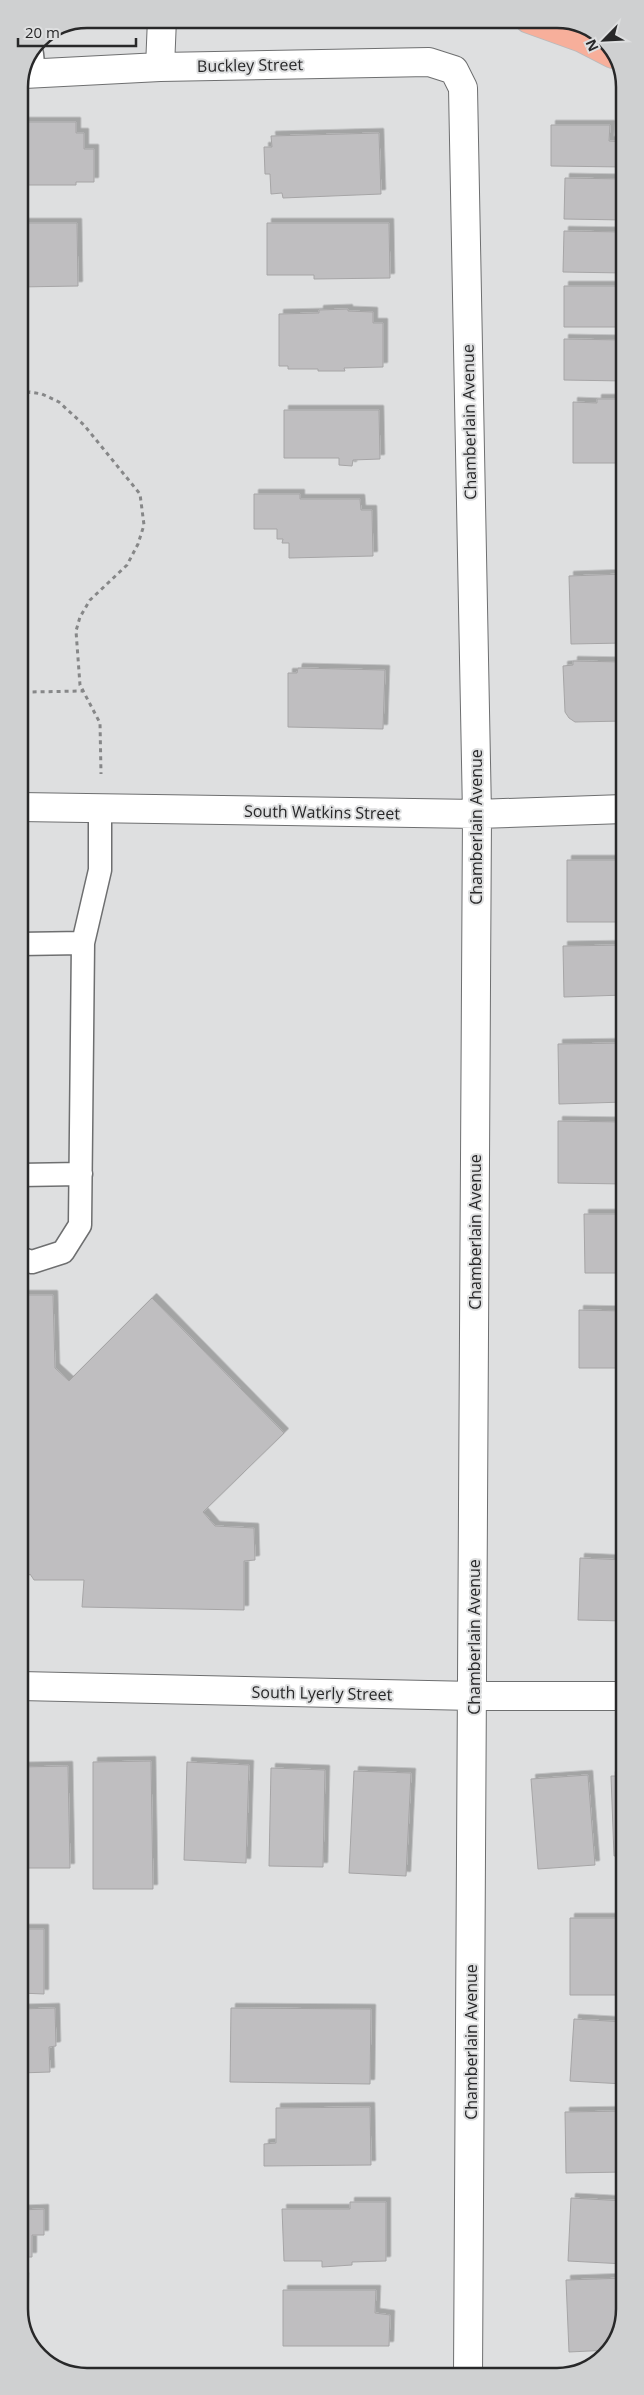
<svg xmlns="http://www.w3.org/2000/svg" width="644" height="2395" font-family="'Open Sans',sans-serif">
<style>
.green{fill:#85d0a6}
.building{fill:#bfbec0;stroke:#a6a5a6;filter:url(#shadow)}
.lines{fill:none;stroke-linecap:round;stroke-linejoin:round}
.service-casing{stroke:#6e6f70;stroke-width:25}
.minor-casing{stroke:#6e6f70;stroke-width:30}
.primary-casing{stroke:#bababb;stroke-width:30}
.path{stroke:#868788;stroke-width:3;stroke-dasharray:4 4;stroke-linecap:butt}
.service{stroke:#fff;stroke-width:22}
.minor{stroke:#fff;stroke-width:28}
.primary{stroke:#f7af9b;stroke-width:28}
.labels{text-anchor:middle;stroke-width:4;stroke-linejoin:round;paint-order:stroke}
.street-label{font-size:16px;fill:#282829;stroke:#dedfe0}
.rim{fill:none;stroke:#282829;stroke-width:2.5}
</style>
<defs>
<filter id="shadow"><feDropShadow dx="4.5" dy="-4.5" stdDeviation="0" flood-color="#0004"/></filter>
</defs>
<rect width="100%" height="100%" fill="#dedfe0"/>
<path class="green" d="M86,19H134L108,29L70,26Z"/>
<path class="building" d="M19,122H76V133H84V149H94V182H76V185H19Z
M551,125H610L609,141L624,142V167L551,166Z
M379,133L381,194L283,198L282,193L271,194L270,174H265L264,147H272L271,136Z
M565,178L624,179V220L564,219Z
M19,223H77L78,286L19,287Z
M267,223H389L390,278L314,279V275H267Z
M564,231L624,232V273L563,272Z
M564,286H624V327H564Z
M348,309V311L373,312V323H383V367L344,368L345,371H318V369H288V366H279V314L319,313V310Z
M564,339L624,340V381L564,380Z
M597,399H624V463H573V402L597,403Z
M284,410H379L380,459L353,460L352,466L339,465V458H284Z
M254,494H300V499H360L361,510H372L373,556L289,558V543H282L283,539H277V529H254Z
M624,574V643L571,644L569,576Z
M573,661L624,662V721L575,722L569,718L565,712L563,666L573,665Z
M298,668L385,670L383,729L288,727V673H297Z
M567,860H624V922H567Z
M624,945V995L564,997L563,946Z
M624,1043L625,1102L559,1104L558,1044Z
M558,1121L625,1122V1184L558,1183Z
M584,1214H625V1273H585Z
M22,1295H53L55,1368L69,1381L152,1298L284,1433L203,1512L215,1526L254,1528L255,1560L244,1561V1610L82,1607L84,1580H34L30,1574L20,1584L19,1303H21Z
M579,1310L625,1311V1368H579Z
M580,1558L625,1560V1621L578,1620Z
M151,1761L153,1889H93V1762Z
M187,1762L249,1765L246,1863L184,1860Z
M68,1766L70,1868H20V1767Z
M271,1768L325,1770L323,1867L269,1866Z
M354,1771L411,1773L406,1876L349,1873Z
M588,1775L595,1865L538,1869L531,1779Z
M611,1776H625V1855L614,1856Z
M570,1918H625V1995H570Z
M20,1929H44V1994L20,1993Z
M55,2008L56,2046L49,2047L50,2072L20,2073V2009Z
M231,2008L371,2009L370,2084L230,2082Z
M574,2019L625,2022L624,2084L570,2081Z
M370,2107L371,2165L264,2166V2144L276,2143V2108Z
M625,2111V2172L566,2173L565,2112Z
M571,2198L625,2201V2264L568,2261Z
M350,2202H386V2261L352,2262V2265L322,2267V2261H284L282,2209H350Z
M44,2209V2235H32V2257H20V2210Z
M20,2276L24,2277L22,2326L20,2322Z
M625,2278V2309L611,2350L569,2352L566,2280Z
M283,2290H376L375,2313L390,2315L389,2346H283Z"/>
<g class="lines">
<defs>
<path id="service" d="M32,54L34,74
M19,944L83,943
M19,1175L81,1174
M19,1258L32,1262L63,1252L80,1225L83,943L100,870V809"/>
<path id="minor" d="M160,67L162,19
M24,74L160,67L429,62L454,70L463,88L477,814L468,2375
M19,807L477,814L624,809
M20,1686L474,1696H625"/>
<path id="primary" d="M529,19L582,38L613,54"/>
</defs>
<use href="#service" class="service-casing"/>
<use href="#minor" class="minor-casing"/>
<use href="#primary" class="primary-casing"/>
<path class="path" d="M19,396L30,392L42,394L59,402L84,425L140,494L144,525L138,544L127,565L90,600L80,617L76,631L80,685L100,723L101,774
M19,685L28,692L83,691"/>
<use href="#service" class="service"/>
<use href="#minor" class="minor"/>
<use href="#primary" class="primary"/>
</g>
<g class="labels">
<g class="street-label">
<text transform="translate(250 65) rotate(-1)" y="6">Buckley Street</text>
<text transform="translate(469 422) rotate(-91)" y="6">Chamberlain Avenue</text>
<text transform="translate(322 812) rotate(1)" y="6">South Watkins Street</text>
<text transform="translate(476 827) rotate(-90)" y="6">Chamberlain Avenue</text>
<text transform="translate(475 1232) rotate(-90)" y="6">Chamberlain Avenue</text>
<text transform="translate(474 1637) rotate(-90)" y="6">Chamberlain Avenue</text>
<text transform="translate(322 1693) rotate(1)" y="6">South Lyerly Street</text>
<text transform="translate(471 2042) rotate(-90)" y="6">Chamberlain Avenue</text>
</g>
</g>
<path d="M0 0H644V2395H0ZM87 28H557A59 59 0 0 1 616 87V2309A59 59 0 0 1 557 2368H87A59 59 0 0 1 28 2309V87A59 59 0 0 1 87 28Z" fill="#cfd0d1" fill-rule="evenodd"/>
<path class="rim" d="M87 28H557A59 59 0 0 1 616 87V2309A59 59 0 0 1 557 2368H87A59 59 0 0 1 28 2309V87A59 59 0 0 1 87 28Z"/>
<g transform="translate(604 40) rotate(246)" stroke="#dedfe0" stroke-width="4" paint-order="stroke">
<path d="M0-4L9 19L0 12L-9 19Z" fill="#282829"/>
<text y="-8" font-size="14" font-weight="bold" text-anchor="middle" fill="#282829">N</text>
</g>
<path d="M18 38v8h118v-8" fill="none" stroke="#282829" stroke-width="2.5"/>
<text x="25" y="38" font-size="15" fill="#282829" stroke="#dedfe0" stroke-width="4" paint-order="stroke">20 m</text>
</svg>
